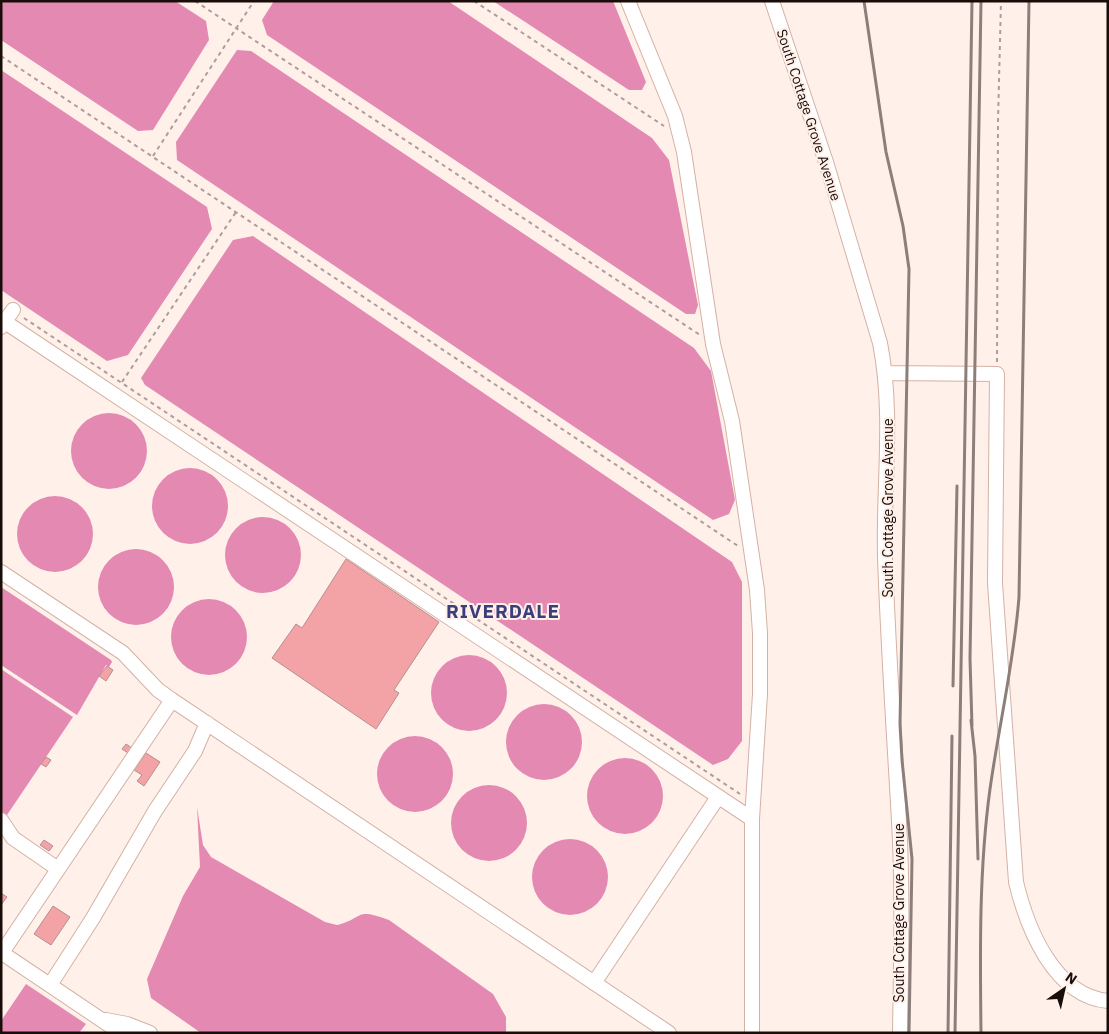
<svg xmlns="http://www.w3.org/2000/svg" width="1109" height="1034" font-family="'IBM Plex Sans',sans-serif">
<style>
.water{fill:#e489b2}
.building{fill:#f3a2a5;stroke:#b59091}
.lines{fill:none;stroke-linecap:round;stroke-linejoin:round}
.minor-casing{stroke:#d4b1a4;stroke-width:16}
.path{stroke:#ac9e99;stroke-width:2;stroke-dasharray:4 4;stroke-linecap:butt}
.minor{stroke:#fff;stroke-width:14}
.rail{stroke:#8c7f7a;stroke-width:3}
.labels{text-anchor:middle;stroke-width:4;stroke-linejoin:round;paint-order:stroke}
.street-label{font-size:14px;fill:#190d09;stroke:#fff0ea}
.district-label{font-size:19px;font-weight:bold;letter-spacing:1px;fill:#3a3e7a;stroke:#fff0ea}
</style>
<rect width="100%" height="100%" fill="#fff0ea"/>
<path class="water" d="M1,1H175L206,21L209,40L153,130L138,131L1,40Z
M274,1H448L652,138L669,160L698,305L695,314H686L267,35L262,20Z
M493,1H613L646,82L642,90H629Z
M237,50L251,51L694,348L711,371L735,500L729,514L713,520L177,160L176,142Z
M1,70L207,207L212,229L128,355L107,361L1,290Z
M253,236L732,562L742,582V741L728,759L713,765L145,385L141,378L233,240Z
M71 451a38 38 0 1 1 76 0a38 38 0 1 1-76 0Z
M152 506a38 38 0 1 1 76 0a38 38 0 1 1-76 0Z
M17 534a38 38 0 1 1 76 0a38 38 0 1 1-76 0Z
M225 555a38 38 0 1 1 76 0a38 38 0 1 1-76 0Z
M98 587a38 38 0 1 1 76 0a38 38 0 1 1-76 0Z
M1,587L111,660L112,662L109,667L106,665L77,715L1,665Z
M171 637a38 38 0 1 1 76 0a38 38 0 1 1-76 0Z
M431 693a38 38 0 1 1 76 0a38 38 0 1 1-76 0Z
M1,669L73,717L7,815L1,811Z
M506 742a38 38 0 1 1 76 0a38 38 0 1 1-76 0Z
M377 774a38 38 0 1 1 76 0a38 38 0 1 1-76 0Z
M587 796a38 38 0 1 1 76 0a38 38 0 1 1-76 0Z
M451 823a38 38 0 1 1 76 0a38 38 0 1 1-76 0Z
M197,807L203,845L211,857L325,922L337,925C365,918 354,907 389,920L493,994L506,1017V1033H201L151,998L147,979L183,896L200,867Z
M532 877a38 38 0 1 1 76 0a38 38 0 1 1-76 0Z
M26,984L86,1024L79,1033H1V1021Z"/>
<path class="building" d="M346,559L439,622L394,690L399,693L376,729L272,658L296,624L302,628Z
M107,666L113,670L106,681L99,676Z
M126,744L132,748L128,753L122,749Z
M146,753L160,762L144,786L137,781L142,775L134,770Z
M46,757L51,760L46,767L41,764Z
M44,840L53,846L49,851L40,845Z
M1,893L7,897L1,905Z
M53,906L70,917L51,945L34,934Z"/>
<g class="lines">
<defs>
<path id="minor" d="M628,1L675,116L684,152L713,344L732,421L757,590L760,633V694L752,819V1033
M772,1L826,162L880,343C894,414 883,486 885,557C888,645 894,733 899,821C903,891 901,963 900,1033
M5,322L752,819
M1,327L13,310
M886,373L997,374L995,583L1016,882C1027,928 1054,996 1108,1001
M1,572L123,653L158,690L172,700L669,1033
M1,820L13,838L58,869
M2,953L121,1033
M1,954L172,700
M594,983L718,797
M50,985L93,918L155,811L195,751L207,723
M106,1020L127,1024L150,1033"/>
</defs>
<use href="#minor" class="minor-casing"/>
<path class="path" d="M195,1L700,335
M474,1L664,126
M1,56L738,546
M153,156L254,1
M24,318L740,794
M997,362L998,122L1001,1
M122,382L236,212"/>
<use href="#minor" class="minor"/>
<path class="rail" d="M864,1L886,152L903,226L909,269L900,724L902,760L912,859L909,1033
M953,686L957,486
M971,720L975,756L978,859
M972,726L970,659L981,1
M948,1033L952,736
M955,1033L972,1
M981,1033C980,952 979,869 990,789C999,725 1014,662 1019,597L1029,1"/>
</g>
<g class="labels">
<g class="street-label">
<text transform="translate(809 115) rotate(72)" y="5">South Cottage Grove Avenue</text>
<text transform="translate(888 508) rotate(-90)" y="5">South Cottage Grove Avenue</text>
<text transform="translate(899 913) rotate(-90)" y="5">South Cottage Grove Avenue</text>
</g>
<g class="district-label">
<text x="503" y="618">RIVERDALE</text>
</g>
</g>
<rect width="1109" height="1034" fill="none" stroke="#190d09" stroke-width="5"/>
<g transform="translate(1064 989) rotate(34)" stroke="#fff0ea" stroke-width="4" paint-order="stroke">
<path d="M0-4L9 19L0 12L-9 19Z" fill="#190d09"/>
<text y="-8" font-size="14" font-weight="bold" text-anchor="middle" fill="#190d09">N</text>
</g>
</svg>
